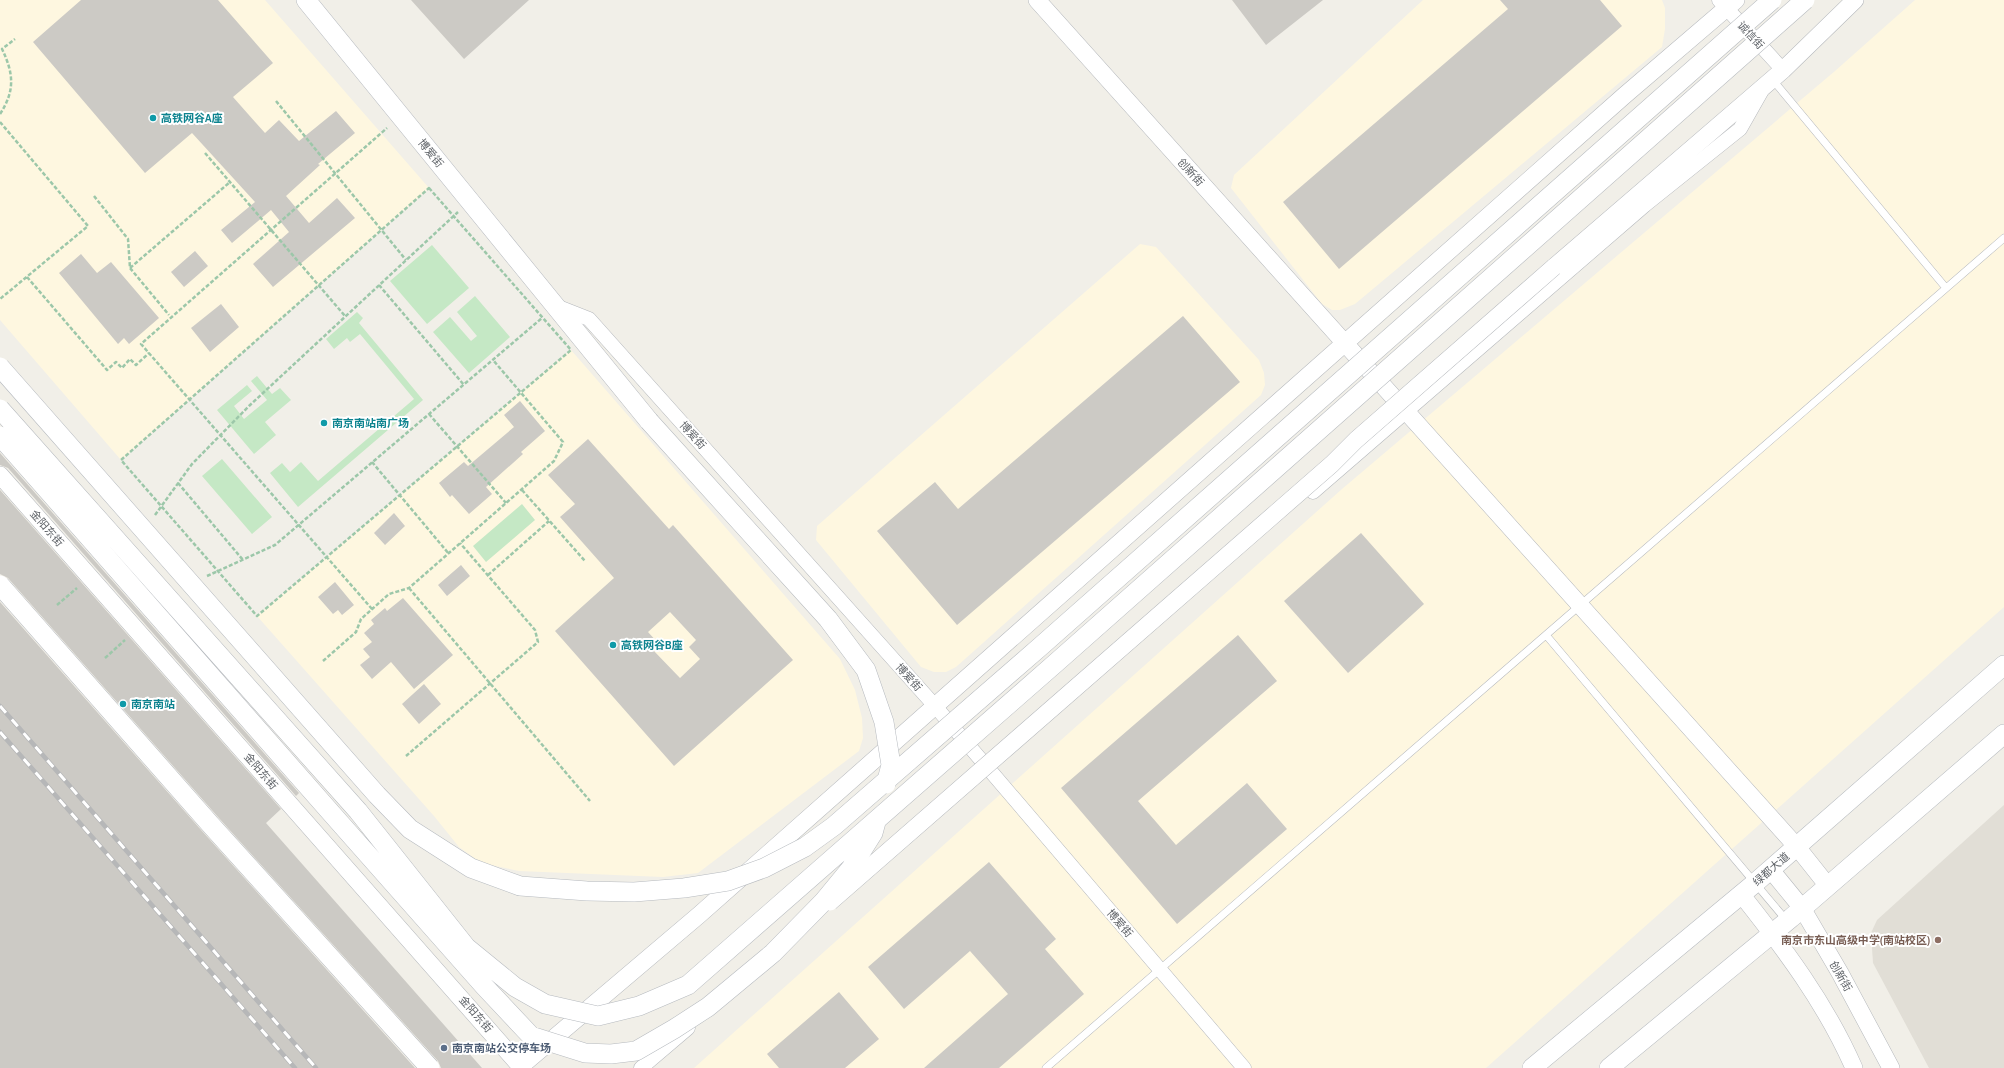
<svg xmlns="http://www.w3.org/2000/svg" width="2004" height="1068" font-family="'Archivo Narrow','Noto Sans SC',sans-serif">
<style>
.commercial{fill:#fef7e0}
.education{fill:#e1ded6}
.green{fill:#c5e8c5}
.building{fill:#cccac5;fill-rule:evenodd}
.lines{fill:none;stroke-linecap:round;stroke-linejoin:round}
.service-casing{stroke:#b5b8bc;stroke-width:8}
.minor-casing{stroke:#b5b8bc;stroke-width:15}
.tertiary-casing{stroke:#b5b8bc;stroke-width:18}
.secondary-casing{stroke:#b6babf;stroke-width:20}
.path{stroke:#9cc7a9;stroke-width:2.5;stroke-dasharray:4 2;stroke-linecap:butt}
.service{stroke:#fff;stroke-width:7}
.minor{stroke:#fff;stroke-width:14}
.tertiary{stroke:#fff;stroke-width:17}
.secondary{stroke:#fff;stroke-width:19}
.rail-casing{stroke:#b6b7b8;stroke-width:4.5}
.rail{stroke:#fff;stroke-width:3;stroke-dasharray:9;stroke-linecap:butt}
.tertiary-bridge-casing{stroke:#b5b8bc;stroke-width:18;stroke-linecap:butt}
.secondary-bridge-casing{stroke:#b6babf;stroke-width:20;stroke-linecap:butt}
.tertiary-bridge{stroke:#fff;stroke-width:17}
.secondary-bridge{stroke:#fff;stroke-width:19}
.culture-dot{fill:#0f9aa8;stroke:#fff;stroke-width:1.5}
.education-dot{fill:#8d6e63;stroke:#fff;stroke-width:1.5}
.service-dot{fill:#5c6f8a;stroke:#fff;stroke-width:1.5}
.labels{text-anchor:middle;stroke-width:4;stroke-linejoin:round;paint-order:stroke}
.street-label{font-size:11px;fill:#5f6368;stroke:#fff}
.culture-label{font-size:11px;font-weight:bold;fill:#0d838f;stroke:#fff;text-anchor:start}
.education-label{font-size:11px;font-weight:bold;fill:#785e54;stroke:#fff;text-anchor:end}
.service-label{font-size:11px;font-weight:bold;fill:#4e5e75;stroke:#fff;text-anchor:start}
</style>
<rect width="100%" height="100%" fill="#f1efe8"/>
<path class="commercial" d="M0,0H265L429,188L121,460L0,320Z
M1423,0H1662L1665,8V29L1662,47L1355,304L1340,310H1332L1322,304L1231,188L1234,175Z
M1915,0H2004V607L1486,1068H694L1342,489L1835,71Z
M1140,244L1156,247L1259,360L1264,373L1265,385L1261,395L956,667L946,672H934L921,667L816,540L817,526Z
M571,350L840,659L855,690L862,718L863,738L859,751L698,873L663,877L519,871L481,863L459,847L434,816L257,616Z"/>
<path class="education" d="M2004,805V1068H1929L1873,963L1871,933L1877,920Z"/>
<path class="green" d="M432,245L469,288L427,324L390,281Z
M475,296L510,337L469,373L433,332L450,317L471,341L477,336L457,312Z
M357,312L363,318L359,323L423,400L298,507L270,473L282,463L290,472L301,462L318,481L414,399L360,334L350,342L347,338L334,349L326,339Z
M257,376L272,394L280,388L291,400L265,422L276,435L254,454L217,410L247,385L252,391L234,406L244,419L267,400L251,381Z
M222,459L272,517L252,534L202,476Z
M522,504L535,520L486,562L473,546Z"/>
<path class="building" d="M81,0H218L273,63L233,97L265,133L279,120L299,141L336,111L355,133L318,164L320,165L286,196L309,223L337,198L355,218L273,287L253,264L289,232L271,210L232,243L221,230L255,202L192,133L145,173L33,42Z
M411,0H529L464,59Z
M1232,0H1323L1266,45Z
M1500,0H1600L1622,26L1339,269L1283,202L1508,9Z
M195,251L208,266L184,287L171,272Z
M81,254L97,273L111,262L159,318L129,344L124,338L118,344L59,273Z
M221,304L239,327L210,352L191,328Z
M1183,316L1240,382L957,625L877,531L935,482L958,509Z
M520,401L545,431L521,452L523,454L486,487L492,494L469,514L452,495L450,497L439,483L464,462L468,466L514,427L504,415Z
M588,439L669,529L673,525L793,660L674,766L555,631L614,578L560,517L575,504L548,475ZM670,612L696,640L689,647L700,659L680,678L653,650L659,644L648,632Z
M0,453L299,793L296,796L8,468L0,465Z
M0,490L281,809L266,823L482,1068H441L438,1061L218,817L8,578L0,574Z
M394,513L405,526L385,545L374,533Z
M1361,533L1424,604L1348,673L1284,601Z
M461,565L470,576L447,596L438,585Z
M335,582L354,605L342,615L338,610L333,614L318,597Z
M403,598L453,655L414,689L391,662L372,679L360,665L370,657L363,649L372,642L364,633L374,624L371,620L385,608L387,611Z
M0,602L202,831L415,1068H0Z
M1238,635L1277,681L1138,801L1176,845L1247,783L1287,829L1177,924L1061,788Z
M424,684L441,704L419,724L402,704Z
M989,862L1056,939L1045,949L1084,994L999,1068H924L1008,994L970,951L904,1009L868,967Z
M839,992L879,1039L845,1068H779L767,1054Z"/>
<g class="lines">
<defs>
<path id="service" d="M1772,79L1946,288
M1546,635L1787,921
M1046,1068L2004,238"/>
<path id="minor" d="M1719,0L1783,70
M556,306L589,319L935,706L1244,1068
M1313,492L1645,205L1740,129L1761,92
M641,1068L688,1028"/>
<path id="tertiary" d="M1037,0L1797,847L1828,886
M1554,267L1783,70L1855,0
M0,475L522,1068
M1771,870L1802,908L1840,973L1891,1068
M1741,894C1784,948 1826,1004 1854,1068
M521,1066L699,915L1625,95L1736,0"/>
<path id="secondary" d="M306,0L649,421
M1532,1068L1755,883L2004,665
M1609,1068L1791,918L2004,734"/>
</defs>
<use href="#service" class="service-casing"/>
<use href="#minor" class="minor-casing"/>
<use href="#tertiary" class="tertiary-casing"/>
<use href="#secondary" class="secondary-casing"/>
<path class="path" d="M276,101L406,260
M0,114C15,91 14,74 2,49L15,39
M0,122L88,226L0,299
M205,153L345,316
M429,188L571,350L257,616L121,460Z
M94,196L128,239L130,268L169,315
M130,268L230,182
M27,277L107,370L116,362L122,368L130,359L136,365L149,353
M379,285L464,385
M429,414L506,503
M372,462L449,554
M178,483L243,560
M522,490L585,561
M155,515L192,464L249,406L458,212
M488,575L549,521
M207,576L275,545L542,318
M409,588L590,801
M57,605L77,588
M372,609L141,344L387,128
M105,658L125,640
M323,661L356,632L361,619L389,594L409,588L554,461L563,442L493,360
M406,756L538,642L535,630L460,543"/>
<use href="#service" class="service"/>
<use href="#minor" class="minor"/>
<use href="#tertiary" class="tertiary"/>
<use href="#secondary" class="secondary"/>
<defs>
<path id="rail" d="M0,706L316,1068
M0,732L295,1068"/>
</defs>
<use href="#rail" class="rail-casing"/>
<use href="#rail" class="rail"/>
<defs>
<path id="tertiary-bridge" d="M830,902L1332,464L1356,440L1554,267"/>
<path id="secondary-bridge" d="M0,367L377,795L410,829L471,868L520,886L587,891L634,892L684,888L728,881L764,868L805,847L834,826L1041,646L1772,0
M0,409L358,811L466,947L515,987L545,1004L598,1016L639,1006L688,985L1058,661L1805,0
M649,421L828,619L866,670L884,722L891,765L886,784
M0,436L332,814L484,986L531,1036L585,1053L611,1054L636,1051L674,1029L708,1007L773,953L823,902L851,868L873,833L876,822
M0,585L210,824L430,1068"/>
</defs>
<use href="#tertiary-bridge" class="tertiary-bridge-casing"/>
<use href="#secondary-bridge" class="secondary-bridge-casing"/>
<use href="#tertiary-bridge" class="tertiary-bridge"/>
<use href="#secondary-bridge" class="secondary-bridge"/>
</g>
<g class="culture-dot">
<circle cx="153" cy="118" r="4"/>
<circle cx="324" cy="423" r="4"/>
<circle cx="613" cy="645" r="4"/>
<circle cx="123" cy="704" r="4"/>
</g>
<circle class="education-dot" cx="1938" cy="940" r="4"/>
<circle class="service-dot" cx="444" cy="1048" r="4"/>
<g class="labels">
<g class="street-label">
<text transform="translate(1751 35) rotate(47)" y="4">诚信街</text>
<text transform="translate(431 153) rotate(51)" y="4">博爱街</text>
<text transform="translate(1191 172) rotate(48)" y="4">创新街</text>
<text transform="translate(693 435) rotate(48)" y="4">博爱街</text>
<text transform="translate(47 528) rotate(49)" y="4">金阳东街</text>
<text transform="translate(909 677) rotate(48)" y="4">博爱街</text>
<text transform="translate(261 771) rotate(49)" y="4">金阳东街</text>
<text transform="translate(1771 869) rotate(-41)" y="4">绿都大道</text>
<text transform="translate(1120 923) rotate(49)" y="4">博爱街</text>
<text transform="translate(1841 976) rotate(60)" y="4">创新街</text>
<text transform="translate(476 1014) rotate(49)" y="4">金阳东街</text>
</g>
<g class="culture-label">
<text x="161" y="122">高铁网谷A座</text>
<text x="332" y="427">南京南站南广场</text>
<text x="621" y="649">高铁网谷B座</text>
<text x="131" y="708">南京南站</text>
</g>
<g class="education-label">
<text x="1930" y="944">南京市东山高级中学(南站校区)</text>
</g>
<g class="service-label">
<text x="452" y="1052">南京南站公交停车场</text>
</g>
</g>
</svg>
